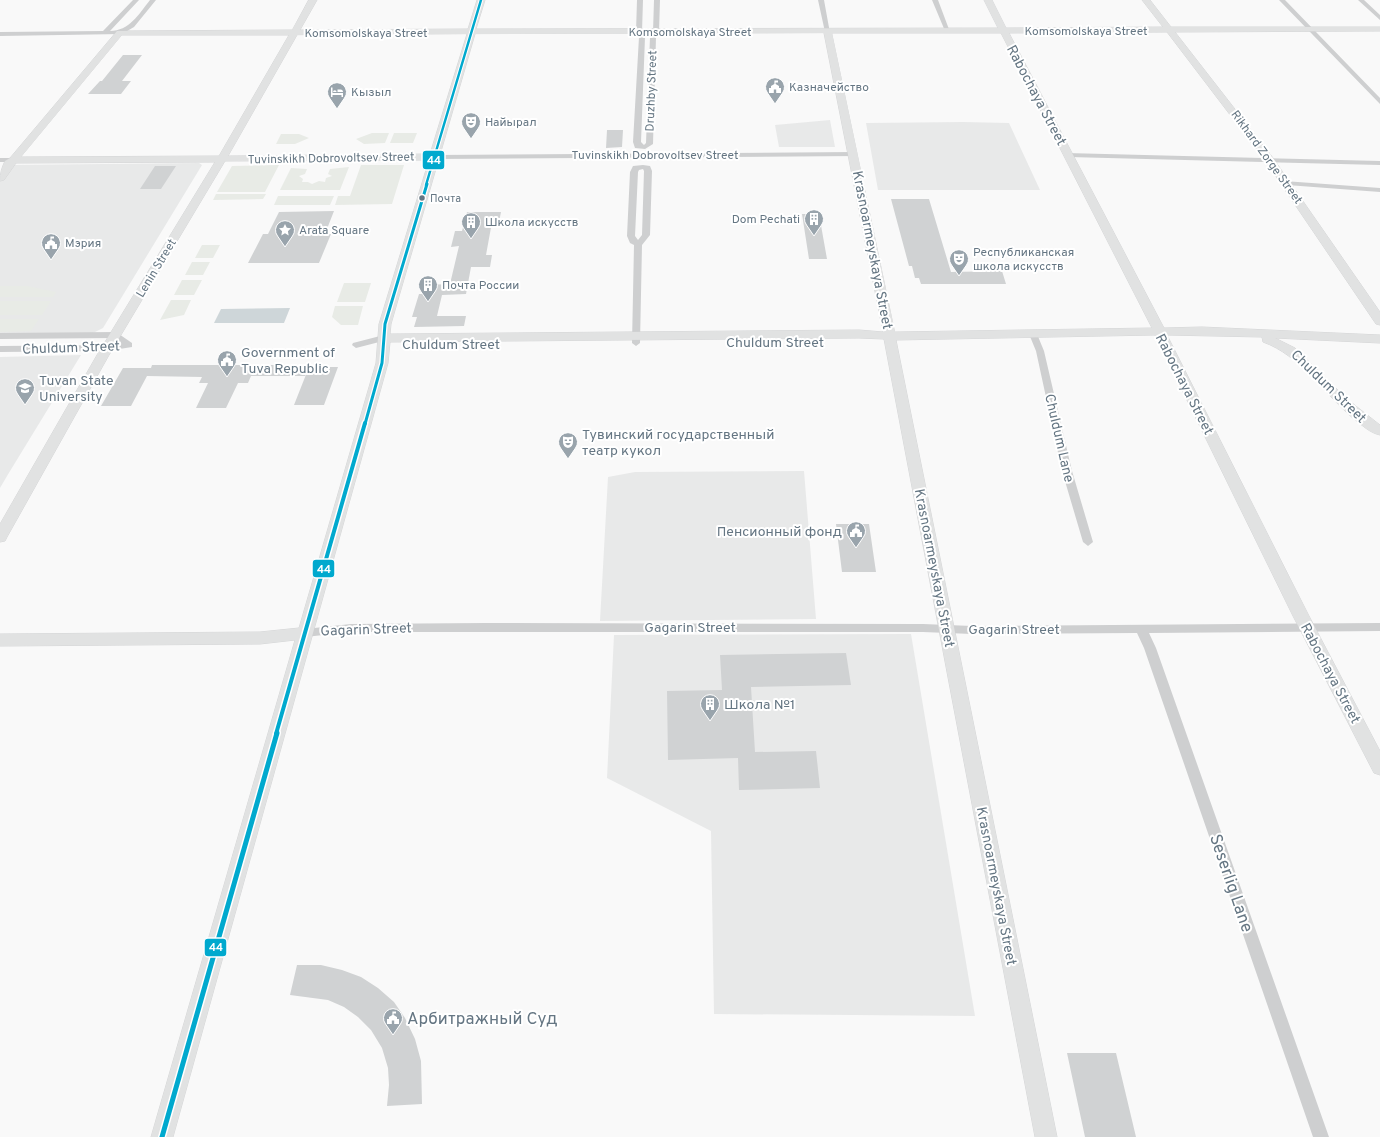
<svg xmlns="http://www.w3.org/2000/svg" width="1380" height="1137" font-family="Overpass,sans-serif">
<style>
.built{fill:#e8e9e9}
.green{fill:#e8ebe6}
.water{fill:#ced6d9}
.building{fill:#d0d2d3}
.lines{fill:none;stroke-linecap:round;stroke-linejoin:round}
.secondary-casing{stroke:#d5d6d7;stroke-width:1}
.street{fill:#cecfd0;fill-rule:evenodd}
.secondary{fill:#e1e2e2;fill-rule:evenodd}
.bus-1-far3-casing{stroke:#fff;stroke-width:4.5}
.bus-1-far2-casing{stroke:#fff;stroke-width:5.5}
.bus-1-far1-casing{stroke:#fff;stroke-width:7}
.bus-1-casing{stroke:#fff;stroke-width:8}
.bus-1-far3{stroke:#00a9ce;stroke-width:2.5}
.bus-1-far2{stroke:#00a9ce;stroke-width:3}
.bus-1-far1{stroke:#00a9ce;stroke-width:4}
.bus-1{stroke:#00a9ce;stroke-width:5}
.bus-dot{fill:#657683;stroke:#fff;stroke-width:1.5}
.labels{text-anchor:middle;stroke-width:4;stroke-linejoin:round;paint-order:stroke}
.far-bus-label{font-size:11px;fill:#657683;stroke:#fff;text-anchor:start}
.far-street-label{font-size:12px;fill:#657683;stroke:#fff}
.far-poi-label{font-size:12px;fill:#657683;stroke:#fff;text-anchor:start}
.street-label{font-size:14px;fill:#657683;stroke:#fff}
.poi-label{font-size:14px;fill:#657683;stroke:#fff;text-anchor:start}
.near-street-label{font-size:17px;fill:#657683;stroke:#fff}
.near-poi-label{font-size:17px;fill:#657683;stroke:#fff;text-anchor:start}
.line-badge{stroke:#fff;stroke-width:1.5}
.badge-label{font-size:11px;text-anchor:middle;font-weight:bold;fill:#fff}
</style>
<rect width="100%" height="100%" fill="#f9f9f9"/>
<path class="built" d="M830,120L835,147H779L775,125Z
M963,122L1009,123L1040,190H878L866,123Z
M199,163L202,165L103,328L93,333L0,335V177L10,165Z
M81,355L7,476L0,488V357Z
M804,471L816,619L600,621L608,477L635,472Z
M911,634L975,1016L714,1014L711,831L607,778L614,635Z"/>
<path class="green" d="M372,133H389L385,143L364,144L356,139Z
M394,133H417L413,143H390Z
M281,134H299L309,138L295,144H276Z
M279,165L265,192H217L232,166Z
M361,165H404L392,204L335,205L338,196H350Z
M349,167L340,190H280L291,168L307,169L305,174L299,176L303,179L302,182H308L312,184L319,181L325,182L326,178L332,176L328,174L330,169Z
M216,194H266L263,199L213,200Z
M278,196H334L330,205H274Z
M202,245H220L213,258H195Z
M192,262H210L203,275H185Z
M182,280H202L194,295H174Z
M344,283H371L365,302H337Z
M0,286H27L56,292L53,297H0Z
M171,300H191L184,315L160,320Z
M0,301H51L42,315H0Z
M335,306H363L358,325H341L332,317Z
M0,319H39L31,331L0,332Z"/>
<path class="water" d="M290,308L284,323H214L221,309Z"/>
<path class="building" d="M123,55H142L122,81H131L121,94H88L100,81H102Z
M607,130H623L622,147L606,148Z
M155,166H176L161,189H140Z
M891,199H929L951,272L1002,271L1006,284H921L919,278H915L912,266H909Z
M334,211L325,234H331L319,263H248L263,234H268L279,212Z
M467,212H501L499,222H492L486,255H492L490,267H471L466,294L442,295L437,316H466L464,326L414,327L417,317H412L419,294H422L425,285L450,284L459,246L451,247L455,231H462Z
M802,214H819L827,259H809Z
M152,365H310L305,376H251L248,383H238L226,408H196L208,383H199L202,377L147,376L131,406H101L123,368H151Z
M309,367H338L324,405H294Z
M836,524H869L876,572H842Z
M846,653L851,685L751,687L755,752L816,751L820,788L739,790L738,758L668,760L667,691L722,690L720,655Z
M297,965H321L342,970L361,977L378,988L394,1002L405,1018L415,1039L421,1061L422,1104L387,1106L389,1085L388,1068L382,1048L371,1030L358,1017L344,1007L328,1000L290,995Z
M1067,1053H1116L1136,1137H1085Z"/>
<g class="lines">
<defs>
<path id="secondary" d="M309,0H317L300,30L468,29L477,0H485L476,29L998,28L984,0H992L1006,28L1163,27L1142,0H1150L1171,27H1380V31L1175,32L1273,158L1380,312V325L1376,324L1266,162L1167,32L1009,33L1164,328L1202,327L1380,335V343L1275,338L1295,348L1347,399L1380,425V435C1370,433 1362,425 1354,419C1324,394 1300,355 1263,342L1262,337L1167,335L1309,616L1380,751V775L1374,773L1293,616L1155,335L896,340L1057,1137H1035L884,339L859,338L390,342L388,363L173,1137H151L295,640L260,644L0,646V634L260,632L299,628L376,363L379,324L429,160L225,161L109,355L7,537L5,541L0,542V524L97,355L215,162L16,163L4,180L0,181C0,173 2,167 5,161L10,158L117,31L292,30ZM824,33L883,332L859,330L390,334L391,324L475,34ZM832,33H1001L1152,328L895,332ZM467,34L430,154L228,156L297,35ZM122,35H289L219,156L21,157Z"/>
</defs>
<use href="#secondary" class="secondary-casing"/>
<path class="street" d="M133,0H139L110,31C129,31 139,14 150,0H156L134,27L122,34L0,36V32L103,31Z
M637,0H643L642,32L645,37L641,142L644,145L646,143L650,37L653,32L654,0H660L659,32L656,37L653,144L645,149L635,148L633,142L639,37L636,32Z
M818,0H824L830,33L825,32Z
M932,0H938L950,32L945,31Z
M1279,0H1285L1380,98V104Z
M1358,0H1364L1380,15V20Z
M854,152H857V156L435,159L431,157L435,155Z
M1066,153L1380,161V165L1069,157H1066Z
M0,158H13L17,160L13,162H0Z
M643,165L650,166L652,171L650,235L642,245L640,343L636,346L632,343L634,245L630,243L627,236L630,172L633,166ZM643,169L644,171L642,235L638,240L635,236L638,172L639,170Z
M1284,181L1380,188V192L1287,185L1283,183Z
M1033,331L1037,334L1044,351L1072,471L1093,542L1088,546L1083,542L1062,471L1036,351L1029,334Z
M116,332L132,343V347L107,351L0,352V346L107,345L121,343L114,338L0,339V333Z
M384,335L388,338L387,340L356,348L352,345L353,343Z
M485,623L923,624L972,626L1380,623V631L1149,633L1156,648L1329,1137H1313L1144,648L1137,633L972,634L923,632H351L305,637L301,636L299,633L301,630L305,629L351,624Z"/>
<use href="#secondary" class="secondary"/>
<defs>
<path id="bus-1-far3" d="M426,185L481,0"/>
<path id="bus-1-far2" d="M365,424L382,363L385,324L427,184"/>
<path id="bus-1-far1" d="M276,734L365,423"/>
<path id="bus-1" d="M162,1137L277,733"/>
</defs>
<use href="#bus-1-far3" class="bus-1-far3-casing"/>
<use href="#bus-1-far2" class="bus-1-far2-casing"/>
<use href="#bus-1-far1" class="bus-1-far1-casing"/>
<use href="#bus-1" class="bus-1-casing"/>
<use href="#bus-1-far3" class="bus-1-far3"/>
<use href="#bus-1-far2" class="bus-1-far2"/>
<use href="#bus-1-far1" class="bus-1-far1"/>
<use href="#bus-1" class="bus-1"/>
</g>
<defs>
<symbol id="civic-pin" viewBox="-11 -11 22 30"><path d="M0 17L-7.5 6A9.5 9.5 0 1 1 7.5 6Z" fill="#99a4ac" stroke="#fff"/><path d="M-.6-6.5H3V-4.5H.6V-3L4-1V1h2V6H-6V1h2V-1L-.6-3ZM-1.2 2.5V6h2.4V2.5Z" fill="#fff"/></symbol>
<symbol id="hotel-pin" viewBox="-11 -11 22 30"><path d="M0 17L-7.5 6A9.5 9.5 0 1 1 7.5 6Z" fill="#99a4ac" stroke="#fff"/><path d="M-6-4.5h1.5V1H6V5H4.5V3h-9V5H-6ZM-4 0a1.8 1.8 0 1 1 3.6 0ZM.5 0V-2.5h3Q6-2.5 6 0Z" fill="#fff"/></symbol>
<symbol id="theatre-pin" viewBox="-11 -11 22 30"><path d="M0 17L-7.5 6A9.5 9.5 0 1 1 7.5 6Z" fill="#99a4ac" stroke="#fff"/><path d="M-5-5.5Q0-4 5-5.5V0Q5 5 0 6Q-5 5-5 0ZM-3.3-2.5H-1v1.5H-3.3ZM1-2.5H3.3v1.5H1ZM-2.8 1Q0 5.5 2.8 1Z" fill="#fff"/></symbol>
<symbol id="building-pin" viewBox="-11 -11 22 30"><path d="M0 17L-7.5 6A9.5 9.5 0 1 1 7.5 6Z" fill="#99a4ac" stroke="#fff"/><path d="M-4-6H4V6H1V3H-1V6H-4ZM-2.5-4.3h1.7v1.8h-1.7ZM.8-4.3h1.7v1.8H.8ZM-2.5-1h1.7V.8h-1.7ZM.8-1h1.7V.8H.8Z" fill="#fff"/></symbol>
<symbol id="sight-pin" viewBox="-11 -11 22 30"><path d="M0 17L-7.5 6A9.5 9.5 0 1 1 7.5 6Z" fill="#99a4ac" stroke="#fff"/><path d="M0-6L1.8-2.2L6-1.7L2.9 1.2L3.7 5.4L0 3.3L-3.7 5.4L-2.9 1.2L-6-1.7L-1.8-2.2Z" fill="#fff"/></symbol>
<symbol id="university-pin" viewBox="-11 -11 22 30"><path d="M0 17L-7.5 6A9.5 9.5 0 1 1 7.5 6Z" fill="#99a4ac" stroke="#fff"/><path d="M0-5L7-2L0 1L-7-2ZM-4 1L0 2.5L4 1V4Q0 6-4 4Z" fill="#fff"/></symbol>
</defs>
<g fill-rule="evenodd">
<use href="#civic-pin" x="764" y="76" width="22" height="30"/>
<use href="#hotel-pin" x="326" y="81" width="22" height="30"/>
<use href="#theatre-pin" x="460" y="111" width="22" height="30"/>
<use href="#building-pin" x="803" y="208" width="22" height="30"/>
<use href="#building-pin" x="460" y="211" width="22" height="30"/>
<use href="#sight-pin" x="274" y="219" width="22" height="30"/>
<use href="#civic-pin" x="40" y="232" width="22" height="30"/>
<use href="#theatre-pin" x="948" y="248" width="22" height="30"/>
<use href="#building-pin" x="417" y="274" width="22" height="30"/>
<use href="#civic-pin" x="216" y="349" width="22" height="30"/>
<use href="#university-pin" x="14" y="377" width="22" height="30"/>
<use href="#theatre-pin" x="557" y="431" width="22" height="30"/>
<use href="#civic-pin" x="845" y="520" width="22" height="30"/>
<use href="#building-pin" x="699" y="693" width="22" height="30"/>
<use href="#civic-pin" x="382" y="1007" width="22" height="30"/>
</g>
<circle class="bus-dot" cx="422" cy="198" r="3.5"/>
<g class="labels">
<g class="far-bus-label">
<text x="430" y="202">Почта</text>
</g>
<g class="far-street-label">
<text x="1086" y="35">Komsomolskaya Street</text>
<text x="690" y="36">Komsomolskaya Street</text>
<text x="366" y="37">Komsomolskaya Street</text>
<text transform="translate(651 91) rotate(-88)" y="4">Druzhby Street</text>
<text x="655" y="159">Tuvinskikh Dobrovoltsev Street</text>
<text transform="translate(1267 157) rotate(54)" y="4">Rikhard Zorge Street</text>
<text transform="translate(331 158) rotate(-1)" y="4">Tuvinskikh Dobrovoltsev Street</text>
<text transform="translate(156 268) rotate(-59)" y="4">Lenin Street</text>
</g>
<g class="far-poi-label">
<text x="789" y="91">Казначейство</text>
<text x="351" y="96">Кызыл</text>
<text x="485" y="126">Найырал</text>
<text x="800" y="223" text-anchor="end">Dom Pechati</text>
<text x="485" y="226">Школа искусств</text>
<text x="299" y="234">Arata Square</text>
<text x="65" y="247">Мэрия</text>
<text x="973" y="256">Республиканская<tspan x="973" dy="14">школа искусств</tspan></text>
<text x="442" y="289">Почта России</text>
</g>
<g class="street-label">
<text transform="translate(1037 95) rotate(62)" y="5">Rabochaya Street</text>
<text transform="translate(873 250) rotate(79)" y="5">Krasnoarmeyskaya Street</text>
<text x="775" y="347">Chuldum Street</text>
<text x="451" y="349">Chuldum Street</text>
<text transform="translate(71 347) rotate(-2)" y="5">Chuldum Street</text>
<text transform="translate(1185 384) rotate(63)" y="5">Rabochaya Street</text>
<text transform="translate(1329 386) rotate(44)" y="5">Chuldum Street</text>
<text transform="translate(1060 438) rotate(77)" y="5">Chuldum Lane</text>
<text transform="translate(935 568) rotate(79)" y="5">Krasnoarmeyskaya Street</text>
<text x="690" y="632">Gagarin Street</text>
<text transform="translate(366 629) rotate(-2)" y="5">Gagarin Street</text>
<text x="1014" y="634">Gagarin Street</text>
<text transform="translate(1331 673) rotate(62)" y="5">Rabochaya Street</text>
<text transform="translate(997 886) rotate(79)" y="5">Krasnoarmeyskaya Street</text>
</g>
<g class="poi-label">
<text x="241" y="357">Government of<tspan x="241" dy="16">Tuva Republic</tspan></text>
<text x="39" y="385">Tuvan State<tspan x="39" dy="16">University</tspan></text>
<text x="582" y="439">Тувинский государственный<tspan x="582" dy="16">театр кукол</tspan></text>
<text x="842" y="536" text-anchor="end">Пенсионный фонд</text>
<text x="724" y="709">Школа №1</text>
</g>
<g class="near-street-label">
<text transform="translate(1232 883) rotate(71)" y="6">Seserlig Lane</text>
</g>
<g class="near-poi-label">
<text x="407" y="1024">Арбитражный Суд</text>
</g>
</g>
<g class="line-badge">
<rect x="422" y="150" width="23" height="20" rx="4" fill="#00a9ce"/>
<rect x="312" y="559" width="23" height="19" rx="4" fill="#00a9ce"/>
<rect x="204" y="938" width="23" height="19" rx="4" fill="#00a9ce"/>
</g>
<g class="badge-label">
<text x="434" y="164">44</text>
<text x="324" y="573">44</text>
<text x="216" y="951">44</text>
</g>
</svg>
